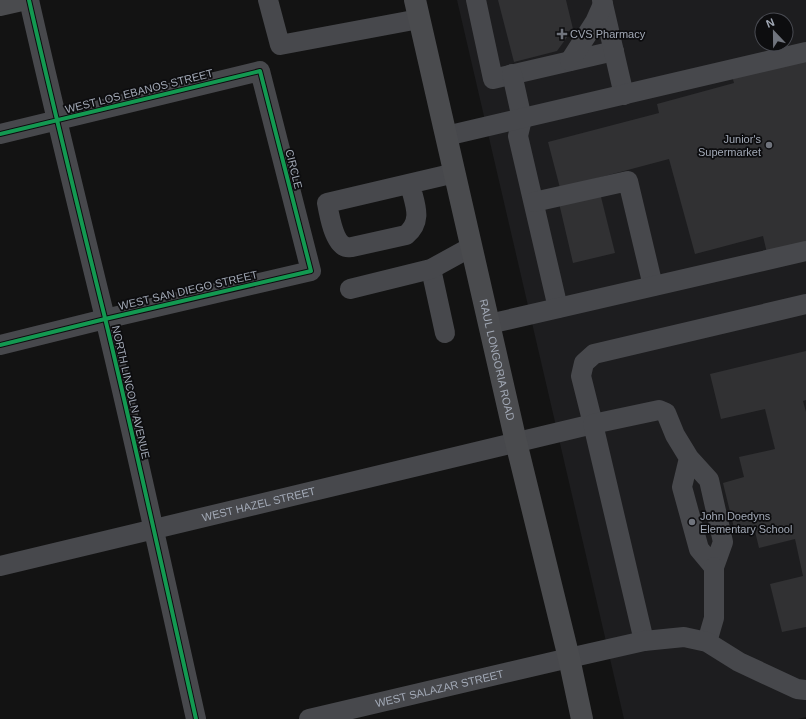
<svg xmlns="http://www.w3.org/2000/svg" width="806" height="719" font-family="Helvetica,sans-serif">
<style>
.built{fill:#1d1d1f;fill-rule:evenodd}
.building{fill:#313133}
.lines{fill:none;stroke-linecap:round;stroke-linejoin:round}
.minor{stroke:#47484c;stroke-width:20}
.major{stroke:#4a4b4e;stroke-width:22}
.cycleway-casing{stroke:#0d0d0f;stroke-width:6}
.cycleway{stroke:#139951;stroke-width:4}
.poi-dot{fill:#70747d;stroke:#0d0d0f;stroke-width:1.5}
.labels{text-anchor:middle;stroke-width:3.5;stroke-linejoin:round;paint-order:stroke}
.poi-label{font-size:11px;fill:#a2a9b6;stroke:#0d0d0f;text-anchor:start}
.street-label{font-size:11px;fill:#a2a9b6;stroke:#0d0d0f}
</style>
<rect width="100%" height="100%" fill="#131313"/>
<path class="built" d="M457,0H806V717L798,719H624ZM762,20H786V44H762Z"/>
<path class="building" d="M498,0H566L573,29L557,51L514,62Z
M806,56V243L767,253L763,236L695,254L669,159L560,188L548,142L659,113L657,104L734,83L732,76Z
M600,193L615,253L573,263L559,203Z
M806,351V400L803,401L806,412V627L782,632L770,584L803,576L795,539L759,548L754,527L735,532L723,483L744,477L739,457L775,449L765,409L721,419L710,374Z"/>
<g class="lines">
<g class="minor">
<path d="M29,0C53,106 79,212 105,318C137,451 166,585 196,719"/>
<path d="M268,0L280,45L419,19"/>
<path d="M476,0L493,79L614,51"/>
<path d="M602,0L624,95"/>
<path d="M570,61L595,22L603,4"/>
<path d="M512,74L522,119L518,136L558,308"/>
<path d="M0,134L260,71L311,271L105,319L0,345"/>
<path d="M446,136L806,52"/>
<path d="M410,184C414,203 424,220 406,235L352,247C351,247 347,248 346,247C334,243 329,214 327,203L455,173"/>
<path d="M534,202L628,181L653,286"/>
<path d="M431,269L445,333"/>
<path d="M350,289L431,269L471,247"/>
<path d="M489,324L806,251"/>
<path id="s1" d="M0,566L593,424L581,376L584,363L594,354L806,304"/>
<path d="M644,641L593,424L659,410L666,413L675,435L689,458L709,480L723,542L714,567L699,549L682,487L689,458"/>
<path d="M707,642L714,618V567"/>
<path id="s2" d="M309,719L569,658L644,641L684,637L707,642L739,662L797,689L806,690"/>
</g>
<g class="major">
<path id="s3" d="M415,0L516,442L569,658L582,719"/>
<path d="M0,5L22,0"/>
</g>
<defs>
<path id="cycleway" d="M29,0C53,106 79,212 105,318C137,451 166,585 196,719
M0,134L260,71L311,271L105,319L0,345"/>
</defs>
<use href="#cycleway" class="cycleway-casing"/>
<use href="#cycleway" class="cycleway"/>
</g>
<g class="poi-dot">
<path d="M560 28h4v4h4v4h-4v4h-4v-4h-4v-4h4z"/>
<circle cx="769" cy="145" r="4"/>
<circle cx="692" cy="522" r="4"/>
</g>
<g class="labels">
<g class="poi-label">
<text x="570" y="38">CVS Pharmacy</text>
<text x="761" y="143" text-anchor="end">Junior's<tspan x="761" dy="13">Supermarket</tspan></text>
<text x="700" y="520">John Doedyns<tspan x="700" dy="13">Elementary School</tspan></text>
</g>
<g class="street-label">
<text transform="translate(139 91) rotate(-14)" y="4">WEST LOS EBANOS STREET</text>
<text transform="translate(294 169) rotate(76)" y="4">CIRCLE</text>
<text transform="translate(188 290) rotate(-13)" y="4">WEST SAN DIEGO STREET</text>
<text dy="4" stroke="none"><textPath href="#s3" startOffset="369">RAUL LONGORIA ROAD</textPath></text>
<text transform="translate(131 392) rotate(77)" y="4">NORTH LINCOLN AVENUE</text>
<text dy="4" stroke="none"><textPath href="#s1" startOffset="266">WEST HAZEL STREET</textPath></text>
<text dy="4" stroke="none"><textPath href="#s2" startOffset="134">WEST SALAZAR STREET</textPath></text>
</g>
</g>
<g transform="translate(774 32) rotate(338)"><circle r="19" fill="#0d0d0f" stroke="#494b52"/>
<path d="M0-3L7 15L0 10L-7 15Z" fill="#70747d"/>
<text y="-6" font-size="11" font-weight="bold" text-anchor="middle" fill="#a2a9b6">N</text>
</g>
</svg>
